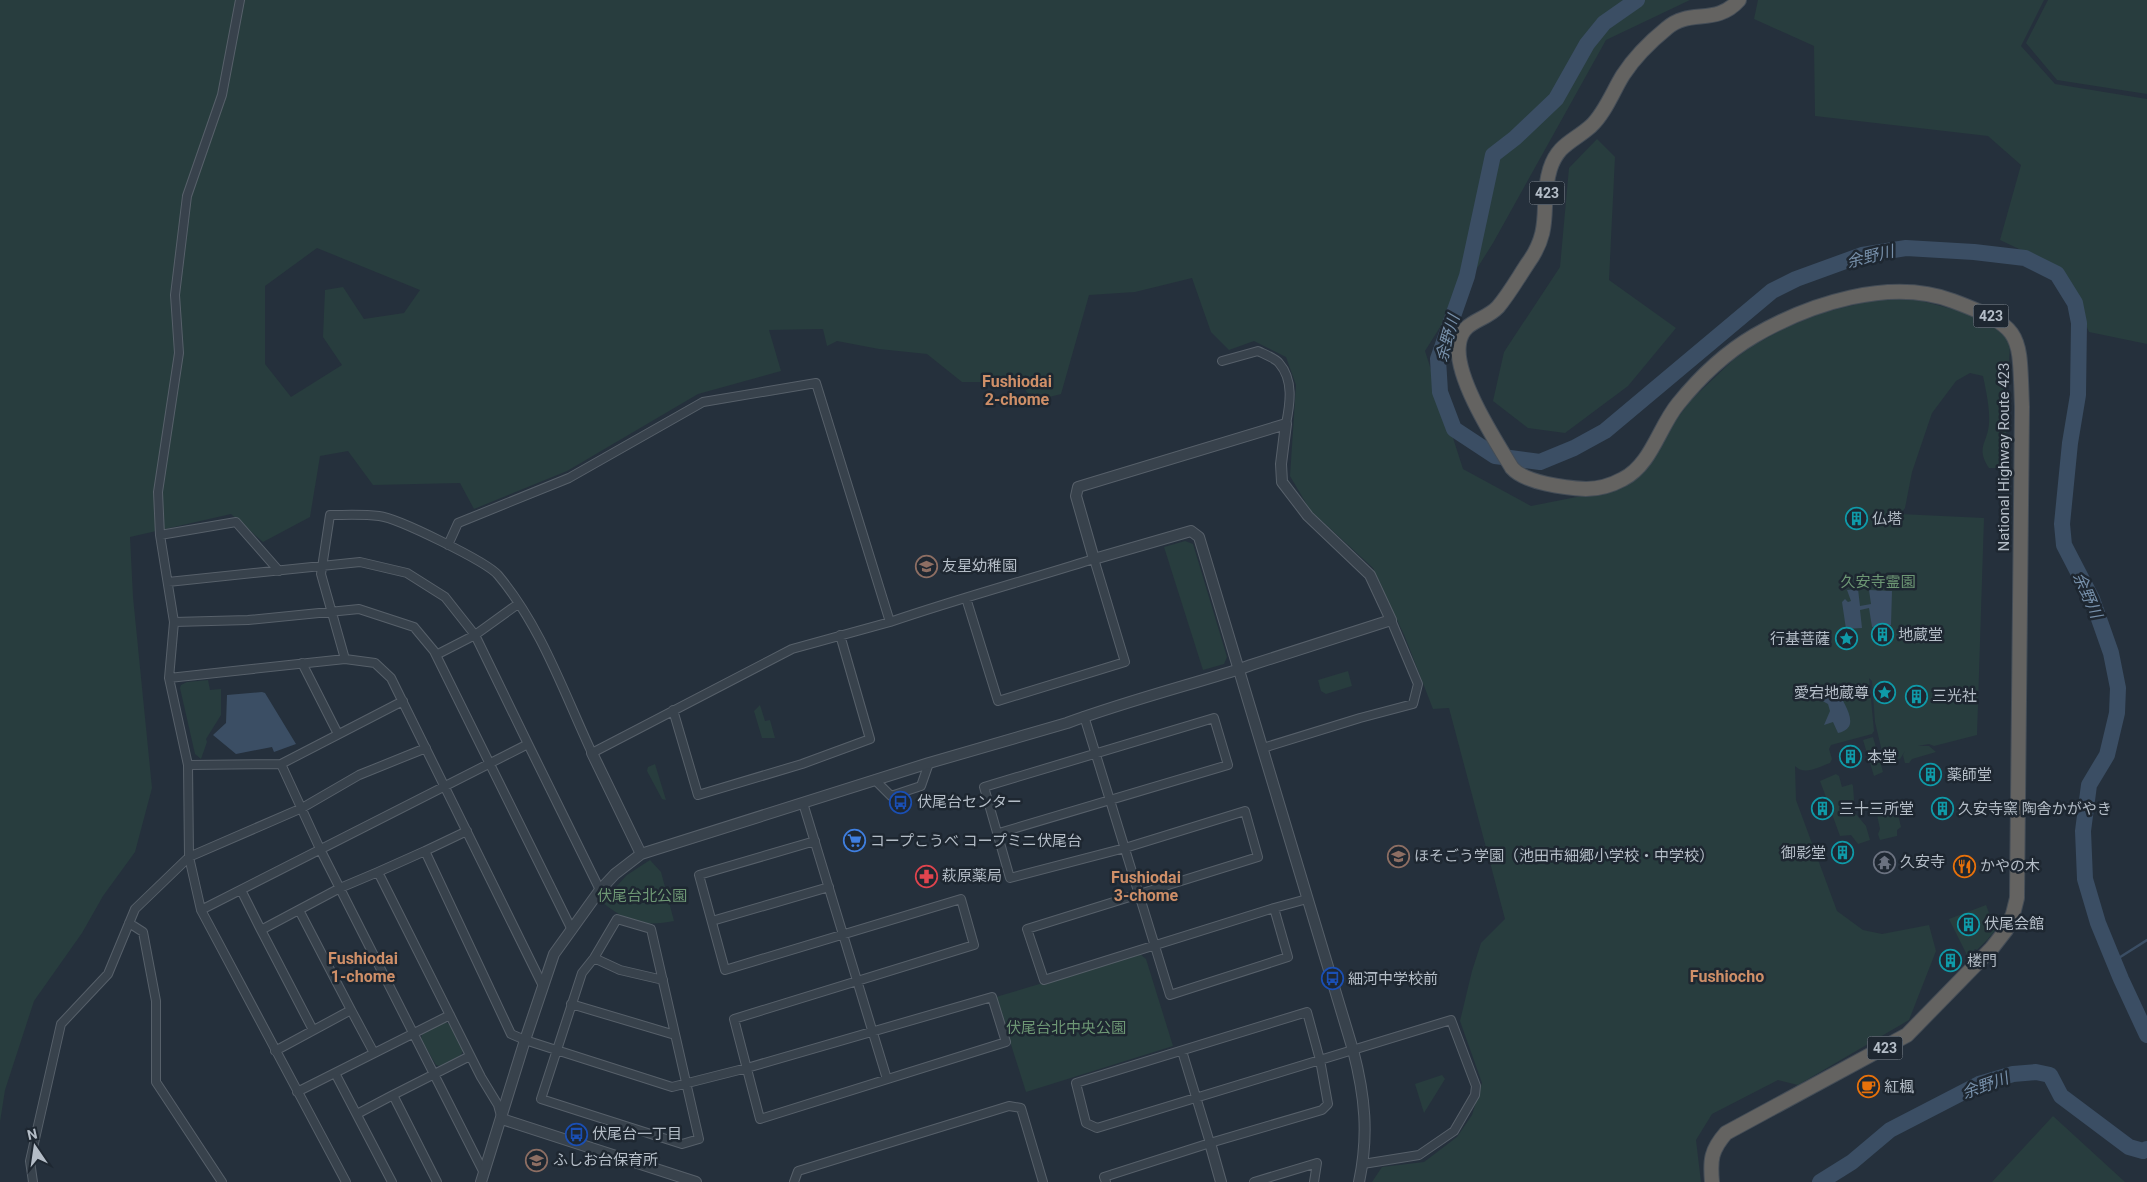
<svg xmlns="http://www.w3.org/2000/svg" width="2147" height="1182" font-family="Roboto,'Noto Sans JP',sans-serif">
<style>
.green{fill:#283d3e;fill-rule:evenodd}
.water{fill:#3b4e64}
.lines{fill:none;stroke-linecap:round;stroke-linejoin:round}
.stream{stroke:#3b4e64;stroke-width:2.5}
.river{stroke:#3b4e64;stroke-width:16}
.minor-casing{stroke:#57606a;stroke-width:10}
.tertiary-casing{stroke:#57606a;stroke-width:12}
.trunk-casing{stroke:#444d57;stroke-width:16}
.minor{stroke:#38424c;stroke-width:8}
.tertiary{stroke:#38424c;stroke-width:10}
.trunk{stroke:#646361;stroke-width:14}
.labels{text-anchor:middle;stroke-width:5;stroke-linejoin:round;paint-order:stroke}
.shield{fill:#1e2731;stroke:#87909a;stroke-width:1}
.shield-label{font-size:14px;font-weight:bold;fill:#b4bdc7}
.street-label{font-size:15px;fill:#b4bdc7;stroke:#1e2731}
.poi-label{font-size:15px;fill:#b4bdc7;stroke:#1e2731;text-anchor:start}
.park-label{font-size:15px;fill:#6d9774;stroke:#1e2731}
.water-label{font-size:16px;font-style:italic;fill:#768fa9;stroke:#1e2731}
.neighbourhood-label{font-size:16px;font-weight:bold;fill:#cf8f68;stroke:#1e2731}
</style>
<rect width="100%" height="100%" fill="#25303c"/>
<path class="green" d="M0,0H1690L1606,40L1493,243L1425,351L1463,469L1531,506L1617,489L1651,460L1676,420L1691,400L1733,360L1754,345L1785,328L1825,312L1875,300L1910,298L1964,312L2001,329L2010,342L2005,460L1999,468H1989C1975,447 1988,443 1989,423C1990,408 1986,391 1983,376L1970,373L1956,381L1932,413L1912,472L1905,508L1900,514L1984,518L1977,735L1934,746L1929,744L1918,746H1929L1936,752L1912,759L1909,763H1905L1903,755L1905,751L1900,759L1891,761L1884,760L1875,722L1872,681L1869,678L1874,731L1872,734L1831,745L1829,749L1832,759L1830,763C1819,767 1804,776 1795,766L1796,800L1837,911L1863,930L1882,934L1929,925L1936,951L1909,1020L1798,1085L1778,1080L1712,1114L1696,1140L1701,1182H1372L1382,1167L1424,1162L1457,1137L1472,1115L1482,1083L1460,1021L1472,971L1481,943L1505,919L1449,708L1433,709L1405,637L1373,568L1310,510L1290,476L1296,385L1286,357L1254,341L1229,350L1211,332L1192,278L1135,292L1089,295L1061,394L1033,401L1020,382H962L927,354L879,349L837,341L827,346L823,329L769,330L781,371L698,394L567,471L474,509L460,483L373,485L348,451L320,456L310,517L263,542L231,514L130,537L133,597L152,788L135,852L103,896L82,933L34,1001L5,1090L0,1122ZM317,248L420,290L404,313L364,319L343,287L325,290L323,337L342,365L291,397L265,364V286Z
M1758,0H2044L2021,46L2055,84L2147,99V344L2089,332L2061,269L2000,240L2021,165L1988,136L1815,116L1814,46L1754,19Z
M2048,0H2147V94L2057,80L2026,43Z
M1597,139L1615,157L1609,280L1676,328L1628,386L1565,433L1528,428L1493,401L1504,352L1560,267L1569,168Z
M1185,541L1193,544L1227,657L1224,664L1203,670L1164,547Z
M1348,671L1352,686L1326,694L1321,691L1318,680Z
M208,680L210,690L221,689V715L206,739L207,742L201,759L195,754L180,688L181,685L187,682Z
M760,705L765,721L770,720L775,738H762L754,711Z
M1873,737L1883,772L1874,776L1863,740Z
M655,764L666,800L662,799L647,771L648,767Z
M1836,774L1839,776L1842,787L1852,784L1853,786L1855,813L1866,826L1870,840L1858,844L1851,835L1840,836L1832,814L1834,808H1830L1820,781Z
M1890,810L1898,815L1901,827L1897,830V836L1880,840L1878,834L1880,829L1877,815Z
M650,860L661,872L674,921C644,927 626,922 602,902L627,875Z
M1986,905L1992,921L2003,916C1998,930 1987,940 1977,950L1975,949L1968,957L1949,919Z
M1140,954L1146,959L1173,1046L1026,1092L996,997Z
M445,1022L449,1024L463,1051L461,1055L440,1066L436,1065L421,1039L422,1034Z
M1442,1075L1445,1079L1424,1113L1415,1084Z
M2053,1116L2125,1182H1992Z"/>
<path class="water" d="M1858,589L1860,606L1871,604L1869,590L1892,591L1891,625L1872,627L1869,608L1860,610L1862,628L1846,629L1842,602L1845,599L1848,602L1851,601L1847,590Z
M1838,689C1841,702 1864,727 1838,733L1833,722L1824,725L1830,711L1828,704L1819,699L1823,694Z
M262,692L265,693L296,744L274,752L272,747L236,754L213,735L226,723L227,695Z"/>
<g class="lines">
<path class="stream" d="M2114,961L2147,940"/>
<path class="river" d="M1637,0L1604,23L1587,44L1556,99L1515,138L1493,155L1467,276L1438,359L1440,392L1454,429L1495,456L1540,462L1574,448L1605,431L1772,291L1796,279L1862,255L1906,248L1974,252L2025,258L2057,274L2075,303L2079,323L2078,395L2070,443L2062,524L2064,545L2092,599L2111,653L2118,688L2117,713L2107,755L2089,785L2083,831L2085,879L2098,923L2121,979L2147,1035
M1820,1182L1852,1162L1890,1130L1979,1084L2013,1074L2036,1072L2050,1075L2061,1096L2129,1147L2143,1151L2147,1149"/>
<defs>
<path id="minor" d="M1222,361L1258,351C1264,354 1275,358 1279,363C1294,380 1290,404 1286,424
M160,535L236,522L279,571
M448,545L458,523L569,478L703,402L816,383L890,622
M168,582L360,562L407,573L445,597L475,635L528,744
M174,622L248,620L359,609L414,627L434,651L572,930
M436,655L475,635L518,604
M345,659L321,574L330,515C346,515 363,514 379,516C398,518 487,562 498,575C541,626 564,693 592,753L792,649L890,622C954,600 1020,582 1084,562L1094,559L1125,662L998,701L966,598
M302,663L338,734
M169,678L345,659L375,663L391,678L543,986
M673,710L698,795L802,764L870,739L840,635
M1084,716L1170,995L1288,957L1274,908
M1263,748L1360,718L1413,704L1418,684L1391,620
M281,764L403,701
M188,765L281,764L321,851L484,1173
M875,780L891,796L921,786L929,763
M803,803L887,1079
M999,833L1228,765L1214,718L984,787L1010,878L1125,848L1245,811L1258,857L1027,929L1044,980L1274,908L1307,899
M425,851L467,831
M241,890L261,930L340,888L378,872
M201,910L528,744L600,890
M299,910L351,1010
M617,919L651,929L699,1139L682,1144L541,1099L582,973L594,958Z
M712,921L829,887
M129,923L143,932L156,1001V1082L222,1182
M261,930L313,1030
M594,958L620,970L663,980
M571,1004L675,1035
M275,1051L351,1010L374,1053
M1182,1051L1210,1143L1322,1110L1328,1104L1320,1060L1307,1012L1076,1083L1086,1123L1097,1128C1215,1092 1333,1056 1451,1020L1476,1086L1475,1095L1454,1131L1419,1155L1363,1164
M335,1073L392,1182
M297,1092L450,1015
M357,1114L393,1095
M501,1116L498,1105L481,1077L378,872L425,851L511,1034L525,1040L672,1087L747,1068L992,997L1006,1042L760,1119L734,1019L974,945L961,899L725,970L699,875L815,841
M33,1182L30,1161L61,1024L108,974L135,909L189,857L188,765L169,678L174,622L160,535L158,492L179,353L175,295L187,196L222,95L240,0
M346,1182L201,910L189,857L302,808L359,775L426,748
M437,1182L393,1095L470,1056
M794,1182L798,1171L1009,1106L1021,1108L1043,1182
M1106,1182L1104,1177L1210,1143
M1254,1182L1317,1163L1314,1182"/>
<path id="tertiary" d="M592,753L641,854
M502,1119L696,1182
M1210,1143L1221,1182
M481,1182L525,1040L554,954L600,890L615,874L641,854L929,763L1067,723C1124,702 1182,687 1240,669L1251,665L1391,620L1370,575L1308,516L1282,482L1281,464L1286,424L1078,487L1076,496L1094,559L1191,531L1199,537L1353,1050C1365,1096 1369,1135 1359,1182"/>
<path id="trunk" d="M1712,1182C1710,1160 1711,1150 1726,1133L1907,1035L1992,948L2006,930L2013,914L2017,898L2022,407C2019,333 2025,328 1953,301C1890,277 1809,304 1754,336C1725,353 1699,378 1678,404C1659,427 1651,465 1623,479C1612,485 1599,489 1586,489C1566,488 1525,483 1512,468C1495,440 1454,377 1459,344C1462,320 1484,322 1498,307C1509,294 1518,278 1528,263C1554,227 1539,205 1550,169C1558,144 1573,142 1591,126C1605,113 1613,91 1623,75C1634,58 1651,41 1667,28C1690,8 1716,26 1739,0"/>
</defs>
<use href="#minor" class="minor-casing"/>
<use href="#tertiary" class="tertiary-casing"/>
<use href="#trunk" class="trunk-casing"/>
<use href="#minor" class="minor"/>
<use href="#tertiary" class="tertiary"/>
<use href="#trunk" class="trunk"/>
</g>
<defs>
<symbol id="building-ring" viewBox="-11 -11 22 22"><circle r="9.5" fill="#1e2731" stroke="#0f9aa8" stroke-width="1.5"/><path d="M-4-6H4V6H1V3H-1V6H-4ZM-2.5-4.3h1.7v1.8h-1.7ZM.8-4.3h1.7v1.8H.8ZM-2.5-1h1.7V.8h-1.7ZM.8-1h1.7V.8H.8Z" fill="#0f9aa8"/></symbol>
<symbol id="school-ring" viewBox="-11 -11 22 22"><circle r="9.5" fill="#1e2731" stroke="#8d6e63" stroke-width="1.5"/><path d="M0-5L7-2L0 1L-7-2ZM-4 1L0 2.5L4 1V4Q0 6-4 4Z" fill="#8d6e63"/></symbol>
<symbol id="sight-ring" viewBox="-11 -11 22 22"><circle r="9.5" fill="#1e2731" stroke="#0f9aa8" stroke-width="1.5"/><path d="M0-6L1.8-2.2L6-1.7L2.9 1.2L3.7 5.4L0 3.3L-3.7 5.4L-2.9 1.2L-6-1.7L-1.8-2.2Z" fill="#0f9aa8"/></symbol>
<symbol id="bus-ring" viewBox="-11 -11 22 22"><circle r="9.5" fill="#1e2731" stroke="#1a4fb4" stroke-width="1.5"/><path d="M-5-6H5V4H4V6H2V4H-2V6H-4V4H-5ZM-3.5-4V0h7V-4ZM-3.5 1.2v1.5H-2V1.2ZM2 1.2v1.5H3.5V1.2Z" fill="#1a4fb4"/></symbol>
<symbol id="supermarket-ring" viewBox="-11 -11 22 22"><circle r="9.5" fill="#1e2731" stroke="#3f7fe0" stroke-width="1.5"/><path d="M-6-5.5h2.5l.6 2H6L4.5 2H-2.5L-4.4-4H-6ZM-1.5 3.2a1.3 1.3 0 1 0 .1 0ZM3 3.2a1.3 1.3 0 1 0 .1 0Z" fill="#3f7fe0"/></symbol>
<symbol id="temple-ring" viewBox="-11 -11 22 22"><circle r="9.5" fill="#1e2731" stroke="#6b7280" stroke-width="1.5"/><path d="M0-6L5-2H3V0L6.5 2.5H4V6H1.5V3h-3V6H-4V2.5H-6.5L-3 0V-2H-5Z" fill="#6b7280"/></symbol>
<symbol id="restaurant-ring" viewBox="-11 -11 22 22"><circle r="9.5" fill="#1e2731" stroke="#e8710a" stroke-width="1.5"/><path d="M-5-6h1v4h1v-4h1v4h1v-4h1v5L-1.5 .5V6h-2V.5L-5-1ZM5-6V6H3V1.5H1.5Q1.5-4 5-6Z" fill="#e8710a"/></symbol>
<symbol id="pharmacy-ring" viewBox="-11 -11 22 22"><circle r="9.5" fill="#1e2731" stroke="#e0444e" stroke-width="1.5"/><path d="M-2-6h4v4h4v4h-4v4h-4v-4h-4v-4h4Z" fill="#e0444e"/></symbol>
<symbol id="cafe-ring" viewBox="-11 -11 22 22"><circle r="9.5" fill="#1e2731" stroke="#e8710a" stroke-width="1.5"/><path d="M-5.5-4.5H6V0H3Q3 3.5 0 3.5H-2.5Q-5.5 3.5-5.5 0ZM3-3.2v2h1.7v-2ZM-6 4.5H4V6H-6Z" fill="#e8710a"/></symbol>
</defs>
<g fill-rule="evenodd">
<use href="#building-ring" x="1844" y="506" width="25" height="25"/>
<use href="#school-ring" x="914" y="554" width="25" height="25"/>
<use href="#building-ring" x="1870" y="622" width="25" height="25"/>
<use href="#sight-ring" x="1834" y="626" width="25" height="25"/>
<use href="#sight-ring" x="1872" y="680" width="25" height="25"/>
<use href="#building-ring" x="1904" y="684" width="25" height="25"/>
<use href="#building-ring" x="1838" y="744" width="25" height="25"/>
<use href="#building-ring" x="1918" y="762" width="25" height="25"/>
<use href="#bus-ring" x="888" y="790" width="25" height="25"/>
<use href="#building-ring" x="1810" y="796" width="25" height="25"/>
<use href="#building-ring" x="1930" y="796" width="25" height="25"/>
<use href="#supermarket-ring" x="842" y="828" width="25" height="25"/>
<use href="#building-ring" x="1830" y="840" width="25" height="25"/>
<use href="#school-ring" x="1386" y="844" width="25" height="25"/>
<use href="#temple-ring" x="1872" y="850" width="25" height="25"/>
<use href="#restaurant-ring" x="1952" y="854" width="25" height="25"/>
<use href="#pharmacy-ring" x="914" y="864" width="25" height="25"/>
<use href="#building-ring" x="1956" y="912" width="25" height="25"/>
<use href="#building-ring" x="1938" y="948" width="25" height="25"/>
<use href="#bus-ring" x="1320" y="966" width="25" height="25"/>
<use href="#cafe-ring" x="1856" y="1074" width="25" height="25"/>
<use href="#bus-ring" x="564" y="1122" width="25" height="25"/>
<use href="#school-ring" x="524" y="1148" width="25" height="25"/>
</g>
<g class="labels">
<g class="shield">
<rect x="1529.5" y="181.5" width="35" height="23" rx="4"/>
<rect x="1973.5" y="304.5" width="35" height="23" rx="4"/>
<rect x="1867.5" y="1036.5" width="35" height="23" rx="4"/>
</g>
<g class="shield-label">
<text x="1547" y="198">423</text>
<text x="1991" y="321">423</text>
<text x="1885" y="1053">423</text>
</g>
<g class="street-label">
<text transform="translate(2004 457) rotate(-90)" y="5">National Highway Route 423</text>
</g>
<g class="poi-label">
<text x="1872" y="524">仏塔</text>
<text x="942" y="571">友星幼稚園</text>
<text x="1898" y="640">地蔵堂</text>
<text x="1830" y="644" text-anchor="end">行基菩薩</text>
<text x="1869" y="698" text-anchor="end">愛宕地蔵尊</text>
<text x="1932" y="701">三光社</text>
<text x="1867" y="762">本堂</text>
<text x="1947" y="780">薬師堂</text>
<text x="917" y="807">伏尾台センター</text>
<text x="1839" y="814">三十三所堂</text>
<text x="1958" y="814">久安寺窯 陶舎かがやき</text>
<text x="870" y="846">コープこうべ コープミニ伏尾台</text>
<text x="1826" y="858" text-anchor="end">御影堂</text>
<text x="1414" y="861">ほそごう学園（池田市細郷小学校・中学校）</text>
<text x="1900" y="867">久安寺</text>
<text x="1980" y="871">かやの木</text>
<text x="942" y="881">萩原薬局</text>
<text x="1984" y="929">伏尾会館</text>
<text x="1967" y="966">楼門</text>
<text x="1348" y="984">細河中学校前</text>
<text x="1884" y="1092">紅楓</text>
<text x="592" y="1139">伏尾台一丁目</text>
<text x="553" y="1165">ふしお台保育所</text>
</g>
<g class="park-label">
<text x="1878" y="587">久安寺霊園</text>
<text x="642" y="901">伏尾台北公園</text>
<text x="1066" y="1033">伏尾台北中央公園</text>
</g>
<g class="water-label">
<text transform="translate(1870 256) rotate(-14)" y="6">余野川</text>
<text transform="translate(1447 338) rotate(-74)" y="6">余野川</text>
<text transform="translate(2088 595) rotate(66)" y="6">余野川</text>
<text transform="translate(1985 1085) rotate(-20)" y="6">余野川</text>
</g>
<g class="neighbourhood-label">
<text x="1017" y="387">Fushiodai<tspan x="1017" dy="18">2-chome</tspan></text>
<text x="1146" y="883">Fushiodai<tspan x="1146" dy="18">3-chome</tspan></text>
<text x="363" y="964">Fushiodai<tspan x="363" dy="18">1-chome</tspan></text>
<text x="1727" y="982">Fushiocho</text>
</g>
</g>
<g transform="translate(35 1147) rotate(347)" stroke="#1e2731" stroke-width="4" paint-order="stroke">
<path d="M0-4L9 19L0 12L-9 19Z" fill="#b4bdc7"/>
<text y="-8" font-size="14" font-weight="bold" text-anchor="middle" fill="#b4bdc7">N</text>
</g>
</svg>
